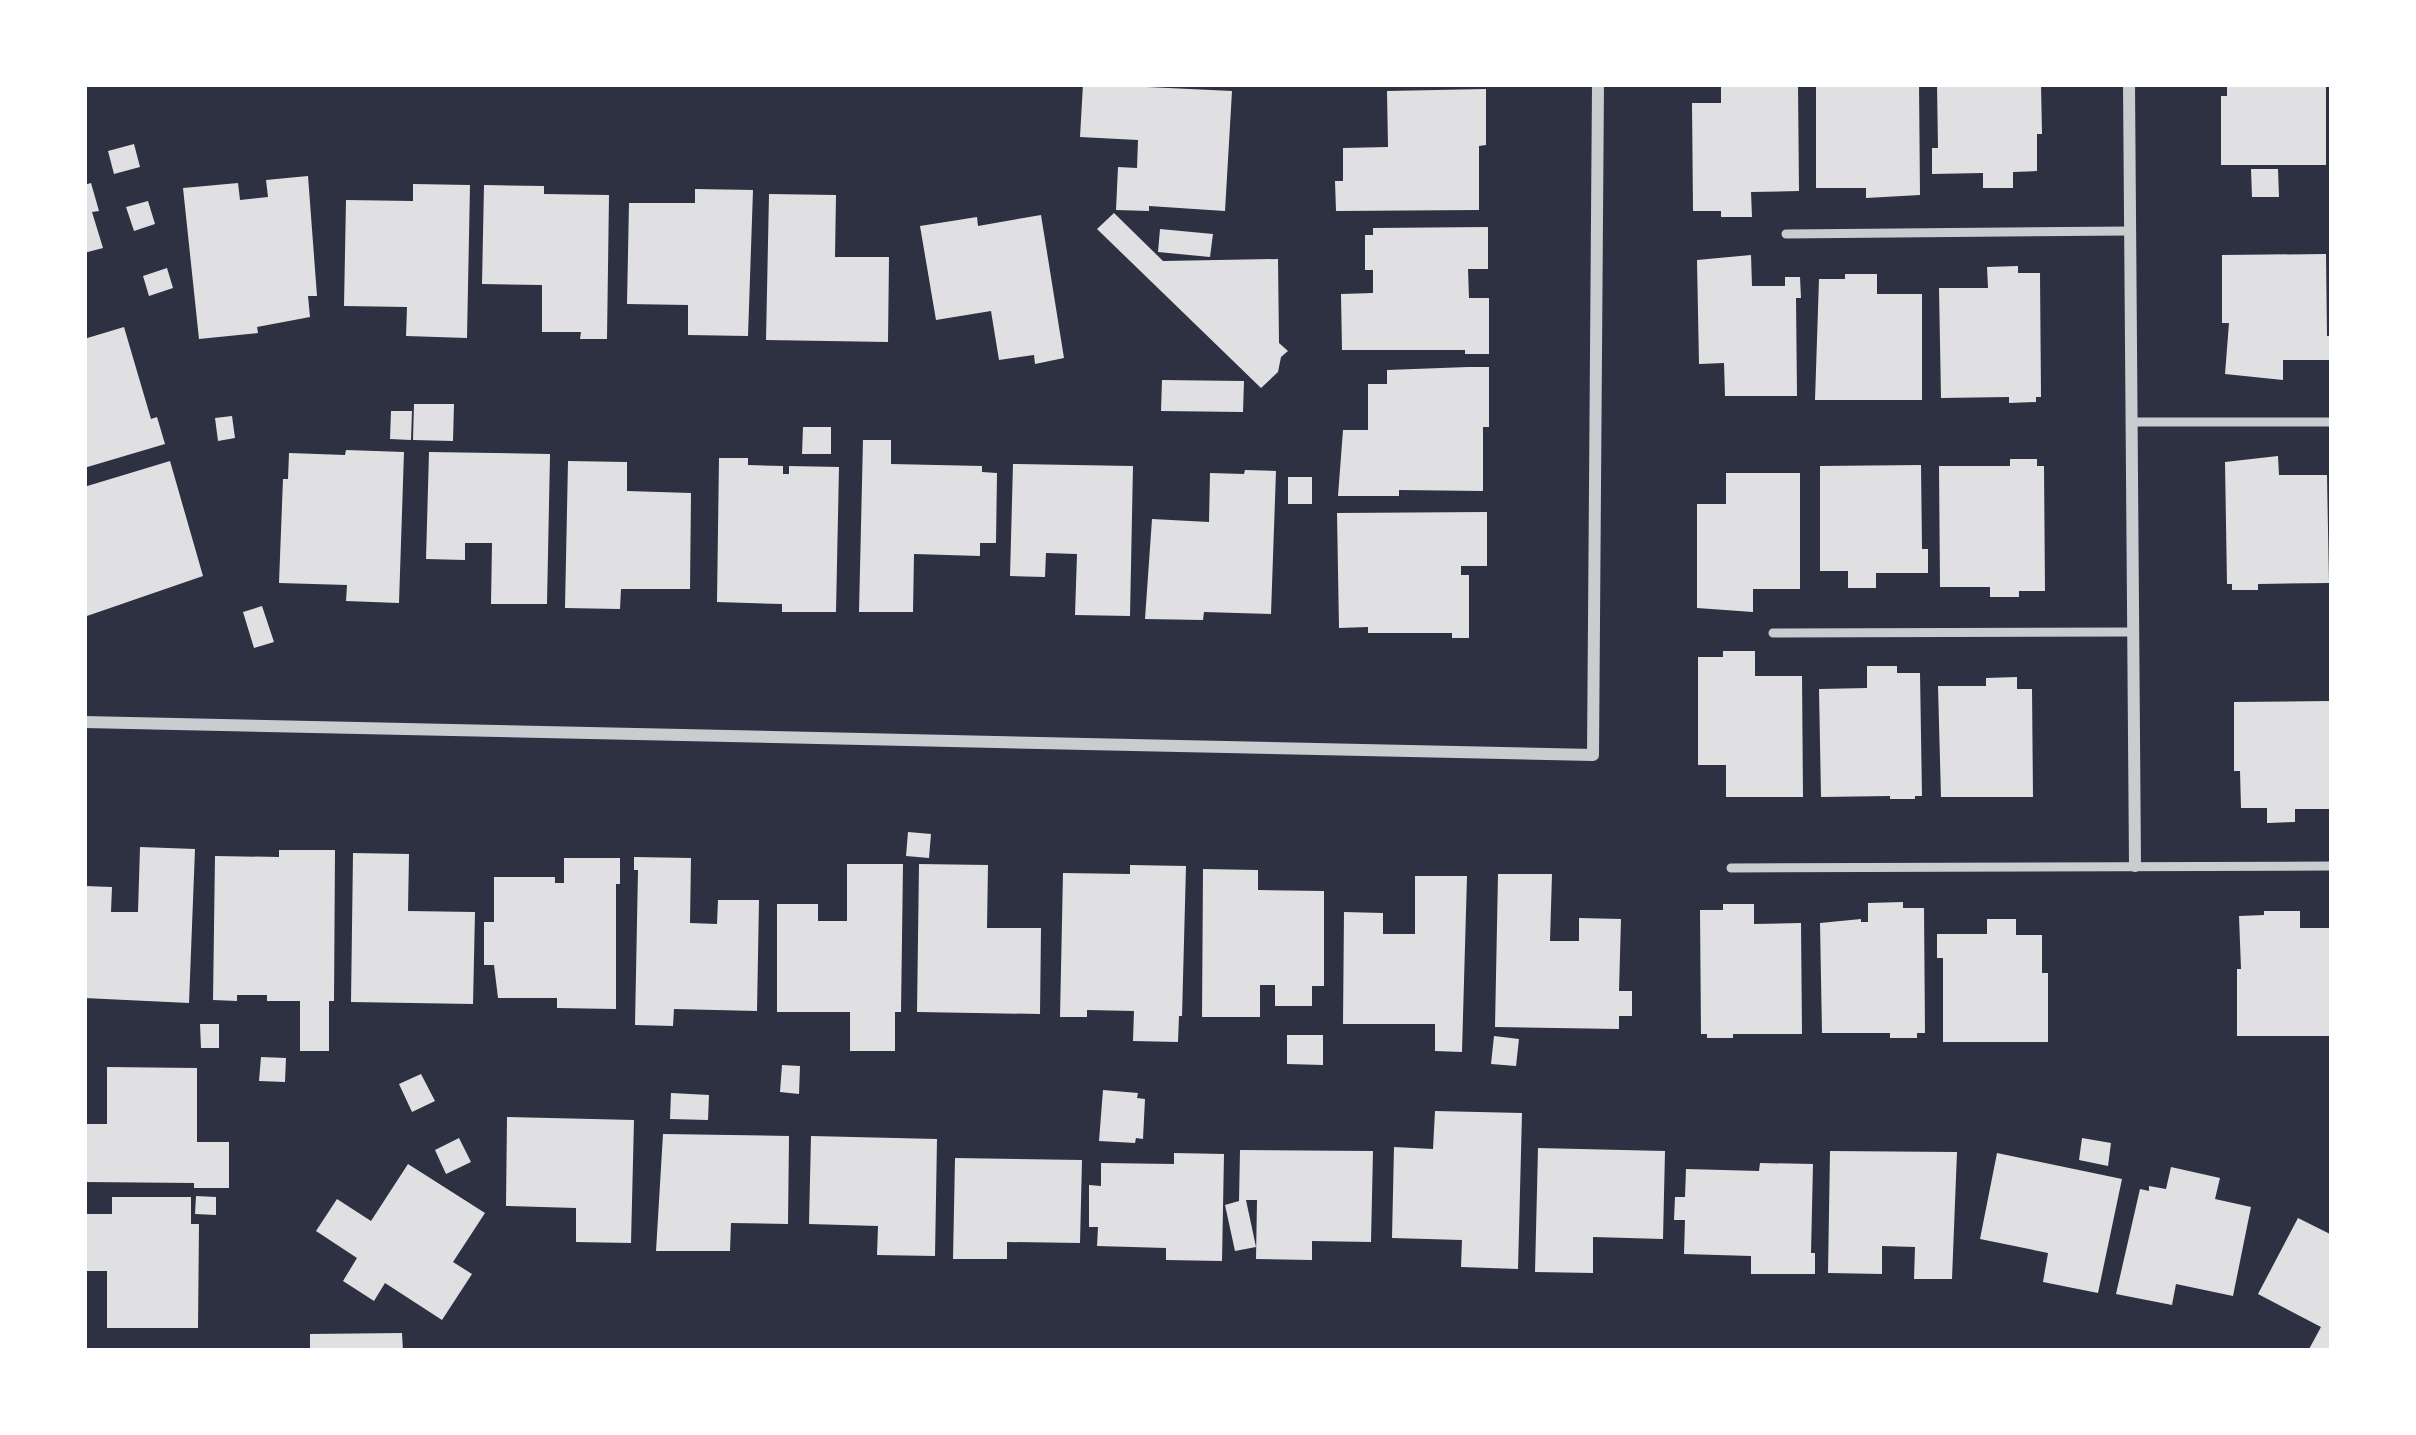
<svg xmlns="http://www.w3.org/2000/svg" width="2416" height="1435" font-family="Signika,sans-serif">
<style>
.building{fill:#e0e0e3}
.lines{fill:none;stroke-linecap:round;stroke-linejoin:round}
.service{stroke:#caccd0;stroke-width:9}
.minor{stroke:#caccd0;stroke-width:12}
</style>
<rect width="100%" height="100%" fill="#2d3142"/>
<path class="building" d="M1083,84L1232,91L1225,211L1149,206V211L1116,210L1118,167L1137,168L1138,140L1080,137Z
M1721,84H1798L1799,191L1751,192L1752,217H1721V211H1693L1692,103H1721Z
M1816,84H1919L1920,195L1866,198V188H1816Z
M1937,84H2041L2042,134H2037V171L2013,172V188H1983V173L1932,174V148H1938Z
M2227,84H2326V165H2221V96H2227Z
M1486,89V145L1479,146V210L1336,211L1335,181H1343V148L1388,147L1387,91Z
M134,144L140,167L114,174L108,151Z
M2251,169H2278L2279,197H2252Z
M308,176L317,296H308L310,317L257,327L258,333L199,339L183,188L238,183L240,200L268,197L266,180Z
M91,183L99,211L92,212L103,248L84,253V185Z
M413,184L470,185L467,338L406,336L407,307L344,306L346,200L413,201Z
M484,185L544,186V194L609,195L607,339H580L581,332H542V285L482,284Z
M695,189L753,190L748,336L688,335V305L627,304L629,203H695Z
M769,194L836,195L835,257H889L888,342L766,340Z
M148,201L155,224L134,231L126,207Z
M1114,213L1163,261L1278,259L1279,343L1288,351L1281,357L1278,372L1261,388L1097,229Z
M1041,215L1064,358L1035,364L1034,355L999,360L991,311L936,320L920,226L977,217L978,226Z
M1488,227V269H1468L1469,298H1489V354H1465V350H1342L1341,294L1373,293V270H1365V235H1373V228Z
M1160,229L1213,234L1210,257L1158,252Z
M2326,254L2327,336H2332V360H2283V380L2225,374L2229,323H2222V255Z
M1751,255L1752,286H1785V277H1800L1801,298H1796L1797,396H1725L1724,363L1699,364L1697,260Z
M2018,266V273H2040L2041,397H2036V402L2009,403V397L1941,398L1939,288H1988L1987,267Z
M167,268L173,288L149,296L143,276Z
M1845,274H1877V294H1922V400H1815L1819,279H1845Z
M124,327L151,419L157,417L165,444L84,468V339Z
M1468,367H1489V427H1483V491L1399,490V496H1338L1343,430H1368V384H1387V370Z
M1162,380L1244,381L1243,412L1161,411Z
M414,404H454L453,441L413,440Z
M391,411H412L411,440L390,439Z
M232,416L235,438L218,441L215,418Z
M803,427H831V454H802Z
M863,440H891V464L982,466V472L997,473L996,543H980V556L914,554L913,612H859Z
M346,450L404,452L399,603L346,601L347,585L279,583L283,479H288L289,453L345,455Z
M429,452L550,454L547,604H491L492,543H465V560L426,559Z
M2278,456L2279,475H2327L2329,583L2258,584V590H2232V584H2227L2225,462Z
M719,458H748V465L783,466V474H789V466L839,467L836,612H782V604L717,602Z
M2010,459H2037V466H2044L2045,591H2019V597H1990V587H1940L1939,466H2010Z
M170,461L203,576L84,617V487Z
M568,461L627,462V491L691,493L690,589H621L620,609L565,608Z
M1013,464L1133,466L1130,616L1075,615L1077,554L1046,553L1045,577L1010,576Z
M1921,465L1922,549H1928V573H1876V588H1848V571H1820V466Z
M1245,470L1276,471L1271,614L1204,612L1203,620L1145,619L1152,519L1209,522L1210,473L1244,474Z
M1726,473H1800V589H1753V612L1697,608V504H1726Z
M1288,477H1312V504H1288Z
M1487,512V566H1461V575H1469V638H1452V633H1368V627L1339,628L1337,513Z
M262,606L274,642L254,648L243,612Z
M1723,651H1755V676H1802L1803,797H1726V765H1698V657H1723Z
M1867,666H1897V673H1920L1922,796H1915V799H1890V796L1821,797L1819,689L1867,688Z
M2017,677V689H2032L2033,797H1941L1938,686H1986V678Z
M2332,701V809H2295V822L2267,823V808H2241L2240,771H2234V702Z
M908,832L931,834L929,858L906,856Z
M140,847L195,849L189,1003L84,998V886L112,887L111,912H138Z
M279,850H335L334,1001H329V1051H300V1001H267V995H237V1001L213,1000L215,856L279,857Z
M353,853L409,854L408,911L475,912L473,1004L351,1002Z
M634,857L691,858L690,923L717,924L718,900H759L757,1011L674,1009L673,1026L635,1025L638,870H634Z
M564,858H620V884H616V1009L557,1008V998H498L494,965H484V922H494V877H555V883H564Z
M847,864H903L901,1012H895V1051H850V1012H777V904H818V921H847Z
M919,864L988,865L987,928H1041L1040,1014L917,1012Z
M1130,865L1186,866L1182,1016H1179L1178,1042L1133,1041L1134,1011L1087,1010V1017H1060L1063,873L1130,874Z
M1203,869L1258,870V890L1324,891V986H1312V1006H1275V985H1260V1017H1202Z
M1498,874H1552L1550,941H1579V918L1621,919L1619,991H1632V1016H1619V1029L1495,1027Z
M1415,876H1467L1462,1052L1435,1051V1024H1343L1344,912L1383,913V934H1415Z
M1903,902V908H1924L1925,1033H1917V1038H1890V1033H1822L1820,923L1861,919V922H1868V903Z
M1723,904H1754V924L1801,923L1802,1034H1733V1038H1707V1034H1701L1700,910H1723Z
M2264,911H2300V928H2332V1036H2237V969H2241L2239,916L2264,915Z
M1987,919H2016V935H2042V973H2048V1042H1943V958H1937V934H1987Z
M200,1024H219V1048H201Z
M1287,1035H1323V1065L1287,1064Z
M1494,1036L1519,1039L1516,1066L1491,1064Z
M261,1057L286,1058L285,1082L259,1081Z
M782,1065L800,1066L799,1094L780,1092Z
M107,1067L197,1068V1142H229V1188H194V1183L85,1182V1124H107Z
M421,1074L435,1101L412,1112L399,1084Z
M1103,1090L1138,1093L1137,1098L1145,1099L1143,1139L1136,1138L1135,1143L1099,1141Z
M671,1093L709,1095L708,1120L670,1119Z
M1435,1111L1522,1113L1518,1269L1461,1267L1462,1240L1392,1238L1394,1147L1433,1149Z
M507,1117L634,1120L631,1243L576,1242V1208L506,1206Z
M663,1134L789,1136L788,1224L731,1223L730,1251H656Z
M811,1136L937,1139L935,1256L877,1255L878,1226L809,1224Z
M459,1138L471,1162L446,1174L435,1150Z
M2082,1138L2111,1143L2108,1166L2079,1160Z
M1538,1148L1665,1151L1663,1239L1593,1237V1273L1535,1272Z
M1240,1150L1373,1151L1371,1242L1312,1241V1260L1256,1259L1257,1200H1246L1256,1247L1235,1251L1225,1205L1239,1201Z
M1830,1151L1957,1152L1952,1279H1914L1915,1247L1882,1246V1274L1828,1273Z
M1174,1153L1224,1154L1222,1261L1166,1260V1248L1097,1246L1098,1227H1089V1185L1101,1186V1163L1174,1164Z
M1997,1153L2122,1179L2098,1293L2043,1282L2048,1253L1980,1239Z
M955,1158L1082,1160L1080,1243L1007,1242V1259H953Z
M1760,1163L1813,1164L1811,1253H1815V1274H1751V1256L1684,1254L1685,1220H1674L1675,1197H1685L1686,1169L1759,1171Z
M408,1164L485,1213L453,1262L472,1274L442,1320L385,1283L374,1301L343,1281L357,1258L316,1231L337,1199L371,1221Z
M2171,1167L2220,1178L2215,1199L2251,1207L2233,1296L2176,1284L2172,1305L2116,1294L2140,1189L2149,1191V1186L2166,1189Z
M196,1196L216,1197V1215L195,1214Z
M112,1197H191V1224H199L198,1328H107V1271H84V1214H112Z
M2298,1218L2332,1235V1351H2308L2321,1327L2258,1294Z
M402,1333L403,1351H310V1334Z"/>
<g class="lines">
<path class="service" d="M1786,234L2130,231
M2132,422H2332
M1773,633L2133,632
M1731,868L2332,866"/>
<path class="minor" d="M2129,84L2135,866
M84,722L1593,755L1598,84"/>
</g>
<rect width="2416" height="1435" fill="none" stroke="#ffffff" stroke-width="174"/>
</svg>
